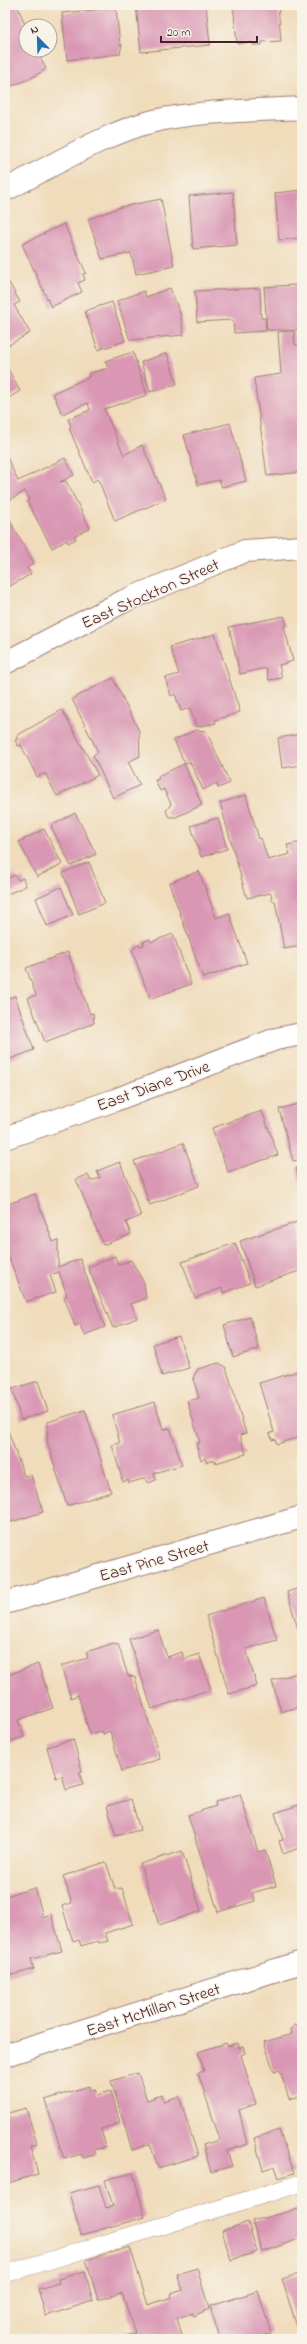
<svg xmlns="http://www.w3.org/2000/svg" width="307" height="2344" font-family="'Indie Flower',sans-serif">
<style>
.building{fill:#d997b4}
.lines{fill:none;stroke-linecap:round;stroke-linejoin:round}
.service-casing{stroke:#9d7e73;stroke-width:18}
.minor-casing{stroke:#9d7e73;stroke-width:24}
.service{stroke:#fff;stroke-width:17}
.minor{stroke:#fff;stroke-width:22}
.labels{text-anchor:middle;stroke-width:3;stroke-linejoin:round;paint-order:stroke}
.street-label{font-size:17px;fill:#4a1f2b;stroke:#f7f3e8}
</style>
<rect width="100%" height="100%" fill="#f7f3e8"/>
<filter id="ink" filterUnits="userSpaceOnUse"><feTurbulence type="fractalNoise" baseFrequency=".025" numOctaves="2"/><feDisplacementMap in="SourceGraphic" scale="8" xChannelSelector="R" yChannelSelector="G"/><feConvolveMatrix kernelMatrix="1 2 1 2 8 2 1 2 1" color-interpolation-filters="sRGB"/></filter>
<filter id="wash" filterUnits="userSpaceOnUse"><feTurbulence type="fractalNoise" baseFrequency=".012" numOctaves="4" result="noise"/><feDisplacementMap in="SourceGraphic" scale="16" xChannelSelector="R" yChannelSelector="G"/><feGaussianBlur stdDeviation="0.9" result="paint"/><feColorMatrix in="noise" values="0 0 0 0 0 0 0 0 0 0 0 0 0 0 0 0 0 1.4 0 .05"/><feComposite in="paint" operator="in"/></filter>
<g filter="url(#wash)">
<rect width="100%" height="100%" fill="#f0dcbb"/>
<g id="blocks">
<path class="building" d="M5,5H17L26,27V50H37L46,69L31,78L5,89Z
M113,5V8H116L120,45L122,44L120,54L67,60L62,13L104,9V6Z
M136,5H206L210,45L141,52Z
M233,5H278L281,41L262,42V45H253L252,42L237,44Z
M302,190V238L279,240L275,193Z
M233,192L237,245L193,249L189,196Z
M161,199L174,266L136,274L131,253L102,259L88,219L121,207Z
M64,224L86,273L83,274L85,280L78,283L82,292L51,307L22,244Z
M5,276L20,302L14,305L30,333L5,347Z
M292,285L302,286V330H267L264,287Z
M170,288L180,313L184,335L130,340L117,301L144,291L146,297Z
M260,288L261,318H265L266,331L234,333L233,320L197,322L195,291Z
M112,302L125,341L98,350L85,311Z
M294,331L295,345L302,344V472L267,476L254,378L281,374L278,332Z
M133,352L147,395L104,409L124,455L142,445L166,499L115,521L98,479L92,482L69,428L71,427L68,419L90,410L88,403L62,414L53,393L89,377L88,374L108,368L105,361Z
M167,353L177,384L150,392L141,362Z
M5,364L20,391L5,400Z
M230,423L246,481L222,487L219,480L198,485L184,435Z
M5,453L18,481L65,458L74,475L60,482L66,481L90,528L74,536L76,539L68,543L67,540L52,548L27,501L29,499L25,491L5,503Z
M9,520L34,563L27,568L31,574L5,589V522Z
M284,616L287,625L284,626L293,661L279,665L282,678L269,680L266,668L240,674L229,627Z
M215,634L240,712L215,720L216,723L196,727L190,708L181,711L175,694L171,696L165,678L179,674L170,647Z
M113,678L139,731L140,756L128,762L140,785L113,798L93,755L98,752L72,699Z
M62,710L98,775L57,796L45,773L37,777L21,745L18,746L15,740L18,739L16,736Z
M196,730L206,731L230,783L218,788L216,783L203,790L190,762L185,764L174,740Z
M302,734V765L282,768L278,738Z
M184,764L202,805L176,817H169L166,811L171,804L164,789L160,791L155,780L159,779L158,776Z
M246,795L259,839L261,838L268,860L290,854L287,845L302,842V946L284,949L275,901H272L271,893L247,898L220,803Z
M75,813L96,854L71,866L51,826Z
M218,818L227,849L201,857L191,826Z
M44,829L62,864L37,877L19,842Z
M89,862L105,903L79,914L63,873Z
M199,871L216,918L229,913L247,963L203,978L169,883Z
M15,875L18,880L23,878L26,886L5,895V880Z
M61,887L73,915L47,926L36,898Z
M173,934L191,984L150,999L132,950L139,944L140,946L144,945L143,942L150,939L151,942Z
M68,952L90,1014L93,1013L94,1023L45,1042L28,998L36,995L26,968Z
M5,991L8,998L15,996L34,1050L5,1061Z
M302,1103V1159L293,1161L279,1109Z
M262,1111L278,1155L228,1172L212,1128Z
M183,1143L199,1186L150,1205L134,1161Z
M120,1162L141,1216L126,1222L131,1234L103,1245L76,1179L88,1175L91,1181L100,1178L97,1171Z
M302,1166V1190H301L296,1168Z
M35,1194L53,1242L58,1240V1267L80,1259L105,1327L84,1335L80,1324L75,1326L64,1297L67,1295L59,1272L50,1275L56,1292L26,1302L5,1247V1205Z
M300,1221L302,1270L255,1286L240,1241Z
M235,1243L250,1283L223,1293L222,1288L195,1298L182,1262Z
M115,1256L118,1265L131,1260L144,1283L146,1298L131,1304L137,1318L113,1328L88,1267Z
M250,1317L259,1349L233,1357L224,1325Z
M179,1336L189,1368L162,1376L153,1344Z
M219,1363L226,1367L246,1433L240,1435L246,1454L216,1463L215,1460L206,1462L205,1458L201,1460L196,1444L200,1442L187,1401L199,1398L193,1378L198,1369Z
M302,1370V1436L277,1444L275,1439L272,1440L270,1433L274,1432L259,1383Z
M38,1381L48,1411L21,1420L12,1389Z
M155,1402L163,1430L170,1428L182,1465L154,1473L156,1480L148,1483L146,1478L129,1483L128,1480L123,1482L112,1445L120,1443L112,1415Z
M85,1410L111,1492L67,1506L47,1441L48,1422Z
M7,1428L24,1476L31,1475L43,1512L5,1524V1429Z
M302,1587V1628L298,1629L287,1592Z
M264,1598L277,1640L246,1649L257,1686L229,1694L206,1616Z
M158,1630L167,1657L182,1652L184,1659L199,1654L211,1689L152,1709L129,1639Z
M114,1643L115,1645L118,1644L128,1676L135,1677L160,1759L122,1771L110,1731L103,1734L102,1731L90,1734L78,1695L71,1698L61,1666L88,1658L86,1652Z
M38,1664L53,1708L18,1720L24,1737L5,1743V1676Z
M297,1673L302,1689V1706L281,1712L272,1681Z
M73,1739L82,1771L79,1772L83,1785L66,1790L62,1776L56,1778L47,1747Z
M240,1794L258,1852L265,1850L276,1886L252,1893L255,1901L218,1912L188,1815L216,1806L215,1802Z
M131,1799L140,1830L116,1836L107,1806Z
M302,1804V1847L283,1854L279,1841L283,1840L275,1813Z
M182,1851L201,1911L159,1925L140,1864Z
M106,1862L115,1889L122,1888L133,1924L105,1933L108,1941L99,1943L98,1941L81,1946L79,1940L73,1942L62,1906L72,1903L63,1876Z
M35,1888L43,1917L51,1914L62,1951L31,1959L34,1969L8,1976L5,1967V1896Z
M302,2023V2095L289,2099L280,2070L274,2072L264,2042L292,2034L290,2029L293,2028V2026Z
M226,2043L228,2046L238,2043L239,2048L243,2046L245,2053L241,2055L256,2104L239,2110L247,2144L227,2151L232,2166L211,2172L203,2145L220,2140L198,2073L204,2071L198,2052Z
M138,2073L147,2100L162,2095L164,2101L179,2096L198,2156L158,2168L150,2144L132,2150L111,2081Z
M89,2086L90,2090L95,2089L97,2095L111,2091L120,2123L101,2129L106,2147L93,2150L95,2155L83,2158L81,2154L64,2159L45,2100Z
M26,2108L37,2144L30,2146L38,2174L5,2184V2114Z
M279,2130L294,2173L279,2178L275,2166L263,2170L254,2138Z
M133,2173L145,2217L81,2235L69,2193L99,2185L106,2208L113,2206L105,2180Z
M302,2208V2238L262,2252L252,2221Z
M248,2222L257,2252L231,2260L222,2231Z
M130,2247L148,2305L172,2297L171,2294L183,2290L177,2274L197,2268L209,2309L194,2316L193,2313L177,2318L183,2339H117L135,2333L122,2293L98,2300L86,2260Z
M85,2271L93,2301L46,2316L38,2289L59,2283L58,2279Z
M302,2273V2326L297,2327L282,2279Z
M258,2291L271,2333L265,2335L266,2339H220L210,2306Z"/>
</g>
</g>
<g filter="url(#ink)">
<use href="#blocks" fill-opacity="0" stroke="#9d7e73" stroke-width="1"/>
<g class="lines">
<defs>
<path id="service" d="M5,2274L302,2183"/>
<path id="minor" d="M5,190C49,168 107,132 154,121C202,110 253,111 302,108
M5,663L124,601L245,551L302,547
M5,1138L115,1100L276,1039L302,1034
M5,1603L302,1517
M5,2055L302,1962"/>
</defs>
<use href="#service" class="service-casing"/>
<use href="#minor" class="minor-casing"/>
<use href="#service" class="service"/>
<use href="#minor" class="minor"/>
</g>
</g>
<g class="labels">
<g class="street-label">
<text transform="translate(150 593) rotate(-24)" y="6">East Stockton Street</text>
<text transform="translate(153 1085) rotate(-20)" y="6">East Diane Drive</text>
<text transform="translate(154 1560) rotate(-16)" y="6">East Pine Street</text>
<text transform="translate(153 2009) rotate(-18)" y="6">East McMillan Street</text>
</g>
</g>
<rect width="307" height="2344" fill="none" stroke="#f7f3e8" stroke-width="20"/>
<g transform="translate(38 38) rotate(337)"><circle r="19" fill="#f7f3e8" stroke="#b29e9c"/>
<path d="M0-3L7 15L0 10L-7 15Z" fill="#1f6fb2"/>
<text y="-6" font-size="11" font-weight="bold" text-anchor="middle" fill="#4a1f2b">N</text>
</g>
<path d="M161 36v6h96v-6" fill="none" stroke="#4a1f2b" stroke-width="2"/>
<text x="167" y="36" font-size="12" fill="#4a1f2b" stroke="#f7f3e8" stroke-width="3" paint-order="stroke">20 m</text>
</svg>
